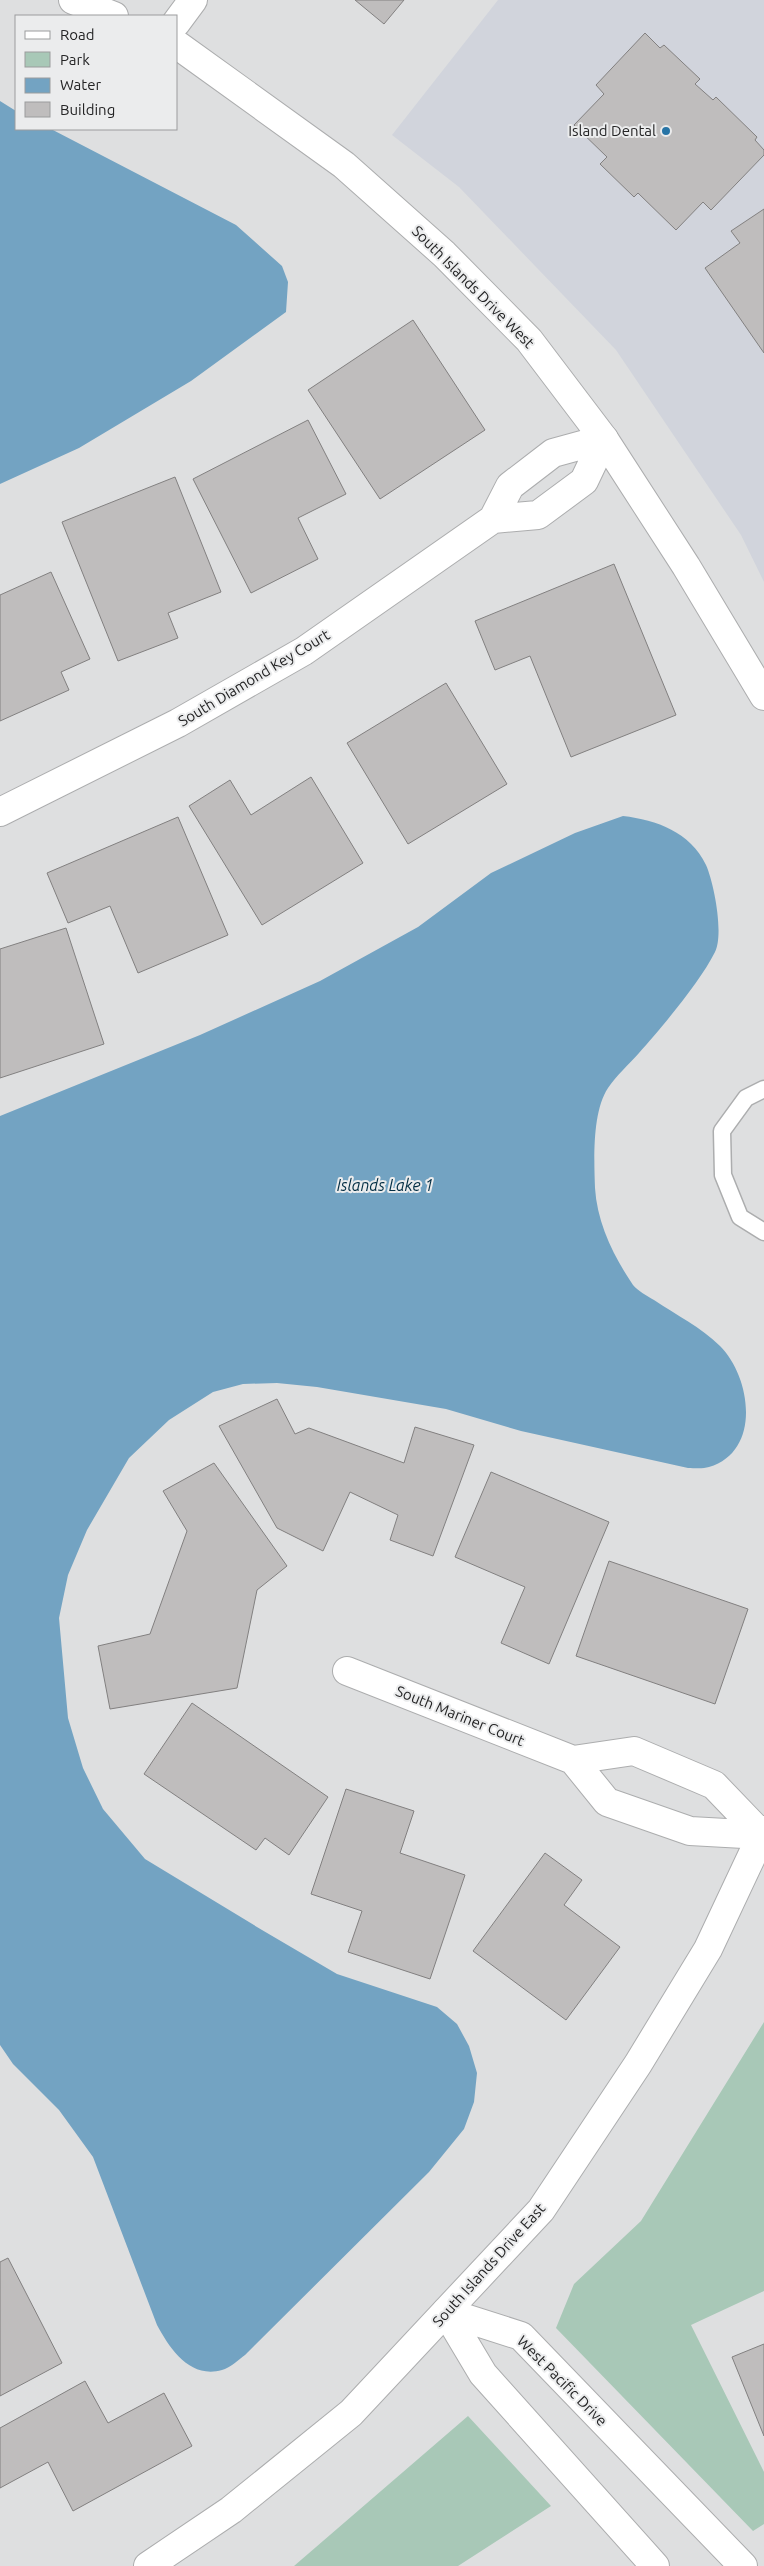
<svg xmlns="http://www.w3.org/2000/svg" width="764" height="2566" font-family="Ubuntu,sans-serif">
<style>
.built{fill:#d1d4dc}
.green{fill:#a8c8b7}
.water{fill:#73a3c2}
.building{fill:#bfbdbd;stroke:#828080}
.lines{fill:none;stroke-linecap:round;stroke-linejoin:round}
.service-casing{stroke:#acadae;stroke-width:19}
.minor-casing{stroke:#acadae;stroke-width:30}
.tertiary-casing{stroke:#acadae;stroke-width:30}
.service{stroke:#fff;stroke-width:16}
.minor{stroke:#fff;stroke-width:28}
.tertiary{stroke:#fff;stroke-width:28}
.poi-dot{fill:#2774a6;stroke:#ebeced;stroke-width:2}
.labels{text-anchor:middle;stroke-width:4;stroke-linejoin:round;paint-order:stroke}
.poi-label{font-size:15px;fill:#242425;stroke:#ebeced;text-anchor:end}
.street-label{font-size:15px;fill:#242425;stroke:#ebeced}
.water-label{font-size:16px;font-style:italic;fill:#032e44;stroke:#ebeced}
</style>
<rect width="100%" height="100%" fill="#dedfe0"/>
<path class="built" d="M498,0H764V582L741,535L616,350L459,187L392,135Z"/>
<path class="green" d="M764,2022V2291L691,2325L764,2472V2524L753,2531L556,2328L574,2284L641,2221Z
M468,2416L551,2506L458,2566H294Z"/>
<path class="water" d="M0,101L16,111V129H51L236,225L282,266L288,282L286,312L191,381L79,448L0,484Z
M623,816C657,820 690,832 706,865C714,883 724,934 715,952C700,982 662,1027 639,1053C629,1064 616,1076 608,1088C592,1112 594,1160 595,1188C597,1223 614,1257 633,1285C638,1291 647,1296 654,1300C676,1315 701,1327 720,1346C751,1377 762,1451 709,1467C703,1469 694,1468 688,1468L521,1431L446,1409L317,1387L277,1383L243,1384L213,1392L169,1420L129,1458L87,1530L68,1575L59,1618L68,1718L83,1768L103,1809L145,1859L262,1930L337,1974L437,2007L457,2024L469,2046L477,2073L474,2102L464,2129L429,2172L245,2355C238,2360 230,2368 222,2370C190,2379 170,2349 157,2325L93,2157L59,2110L13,2064L0,2045V1116L200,1035L320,981L418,927L491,873L575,833Z"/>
<path class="building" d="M355,0H404L384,24Z
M645,33L660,48L664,45L700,79L695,84L713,100L716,97L757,137L755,140L764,150V155L711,210L703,202L676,230L638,193L634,197L600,164L607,157L574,125L604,94L596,85Z
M764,209V353L705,268L740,243L731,231Z
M413,320L485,430L380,499L308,390Z
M308,420L346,494L298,518L318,559L251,593L193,479Z
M175,477L221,592L168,613L178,638L118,661L62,522Z
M614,564L676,715L571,757L530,656L495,670L475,621Z
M51,572L90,659L61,672L69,690L0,721V595Z
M446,683L507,784L408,844L347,743Z
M311,777L363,863L262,925L189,806L230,780L251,815Z
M178,817L228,935L138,973L110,906L68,923L47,873Z
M66,928L104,1044L0,1078V949Z
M277,1399L295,1434L309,1428L404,1463L415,1427L474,1445L433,1556L390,1540L398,1515L350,1492L323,1551L277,1528L219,1426Z
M214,1463L287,1566L257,1590L237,1688L110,1709L98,1646L150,1634L187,1531L163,1491Z
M491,1472L609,1522L549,1664L501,1643L525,1587L455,1557Z
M609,1561L748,1609L715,1704L576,1656Z
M192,1703L328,1797L289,1855L265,1838L256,1850L144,1774Z
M346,1789L414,1811L400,1853L465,1875L430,1979L348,1952L362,1911L311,1894Z
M545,1853L582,1880L564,1905L620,1947L566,2020L473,1951Z
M8,2258L62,2363L0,2396V2262Z
M764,2344V2436L732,2357Z
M85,2381L108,2423L164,2393L192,2446L73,2511L48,2462L0,2488V2428Z"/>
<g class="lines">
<defs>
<path id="service" d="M764,1089L746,1098L722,1131L723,1175L740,1217L764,1232"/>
<path id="minor" d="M176,23L193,0
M493,519L538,515L584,481L604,439
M0,812L178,723L304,651L493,519L510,486L553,453L604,439
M347,1671L573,1760L607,1802L690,1831L762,1835
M573,1760L634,1751L714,1785L762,1835
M446,2312L521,2336L743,2566
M446,2312L483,2374L655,2566"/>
<path id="tertiary" d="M73,0L114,16
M176,44L344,165L444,254L529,340L604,439L686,566L764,696
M148,2566L231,2510L351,2413L541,2210L638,2064L708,1949L764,1830"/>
</defs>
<use href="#service" class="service-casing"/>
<use href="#minor" class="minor-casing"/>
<use href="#tertiary" class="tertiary-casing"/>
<use href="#service" class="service"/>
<use href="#minor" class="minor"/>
<use href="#tertiary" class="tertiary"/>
</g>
<circle class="poi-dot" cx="666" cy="131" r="5"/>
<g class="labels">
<g class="poi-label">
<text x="656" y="136">Island Dental</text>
</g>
<g class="street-label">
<text transform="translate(473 287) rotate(45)" y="5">South Islands Drive West</text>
<text transform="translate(254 678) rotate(-31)" y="5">South Diamond Key Court</text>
<text transform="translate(460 1716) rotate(22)" y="5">South Mariner Court</text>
<text transform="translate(489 2265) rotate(-48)" y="5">South Islands Drive East</text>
<text transform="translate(562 2381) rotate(45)" y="5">West Pacific Drive</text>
</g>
<g class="water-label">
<text x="385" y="1191">Islands Lake 1</text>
</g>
</g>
<rect x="15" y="15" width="162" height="115" fill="#ebeced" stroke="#9b9c9d"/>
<rect x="25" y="31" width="25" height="8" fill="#ffffff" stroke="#9b9c9d"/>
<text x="60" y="40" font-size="15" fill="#242425">Road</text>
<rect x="25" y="52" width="25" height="15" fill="#a8c8b7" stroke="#9b9c9d"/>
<text x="60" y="65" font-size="15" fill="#242425">Park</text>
<rect x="25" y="78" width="25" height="15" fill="#73a3c2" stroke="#9b9c9d"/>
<text x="60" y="90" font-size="15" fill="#242425">Water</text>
<rect x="25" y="102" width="25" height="15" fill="#bfbdbd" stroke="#9b9c9d"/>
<text x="60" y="115" font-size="15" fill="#242425">Building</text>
</svg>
